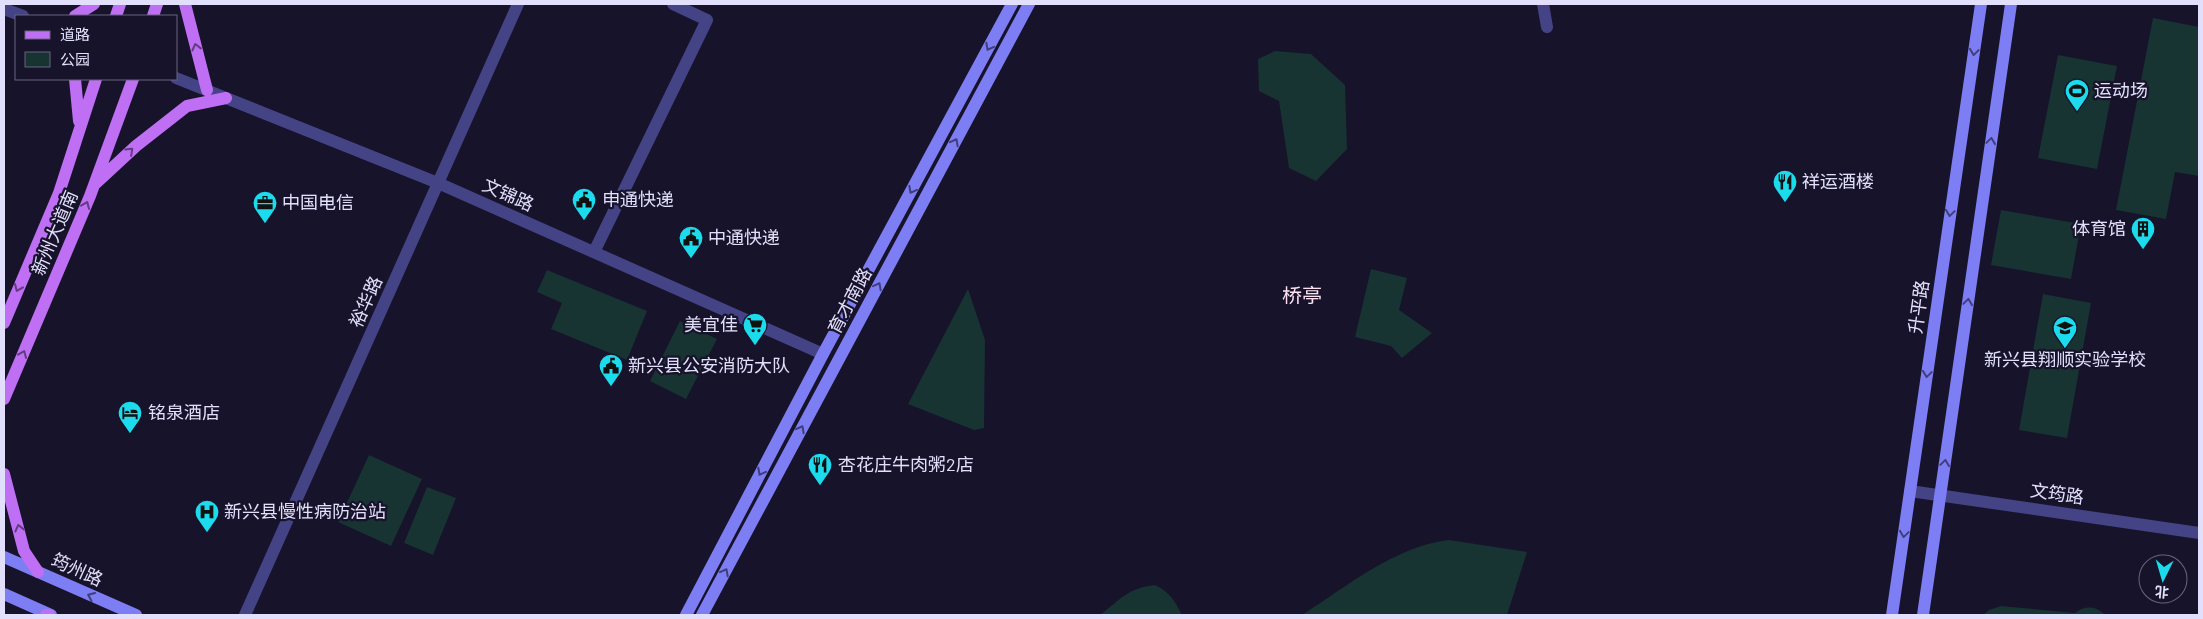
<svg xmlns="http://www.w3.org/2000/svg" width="2203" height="619" font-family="Barlow,'Noto Sans SC',sans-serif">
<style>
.green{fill:#173332}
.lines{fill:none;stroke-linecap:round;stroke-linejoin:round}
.street{stroke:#444385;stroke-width:12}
.secondary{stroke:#7e7ef4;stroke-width:12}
.primary{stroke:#bf6ff3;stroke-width:12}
.oneway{stroke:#633c84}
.oneway2{stroke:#403e7b}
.labels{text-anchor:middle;stroke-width:4.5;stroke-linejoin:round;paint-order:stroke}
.poi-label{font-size:18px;fill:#e2dffc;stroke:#17132a;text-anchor:start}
.street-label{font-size:18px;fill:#e2dffc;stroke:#17132a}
.quarter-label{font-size:20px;fill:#fce1f3;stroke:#17132a}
</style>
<rect width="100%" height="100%" fill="#17132a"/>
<path class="green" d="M2153,18L2199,27V176L2175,172L2166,219L2116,210Z
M1275,51L1311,54L1345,85L1347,149L1316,181L1289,168L1279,101L1259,91L1258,59Z
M2058,55L2117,66L2097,169L2038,158Z
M2001,210L2081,224L2071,279L1991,265Z
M1371,269L1407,278L1399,310L1432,333L1402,358L1391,346L1355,337Z
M547,270L647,311L627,360L551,329L562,303L537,292Z
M968,289L985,340L984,428L974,430L908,404Z
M2043,294L2091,303L2067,438L2019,430Z
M680,321L717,339L686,399L650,381Z
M369,455L422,479L391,546L338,522Z
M427,487L456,498L433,555L404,543Z
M1449,540L1527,552L1507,615H1302C1346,587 1395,546 1449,540Z
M1155,585C1170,592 1175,601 1182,615H1100C1121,599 1128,588 1155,585Z
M2001,606L2075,613C2085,605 2097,606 2105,615H1983L1989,610Z"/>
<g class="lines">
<path class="street" d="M1543,4L1547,27
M4,9L23,16
M176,78L438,183L823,354
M594,252L707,20L673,4
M1910,491L2199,533
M245,615L518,4"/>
<path class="secondary" d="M4,557L136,615
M4,594L51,615
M686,615L823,354L1012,4
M702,615L1029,4
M1892,615L1981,4
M1923,615L2011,4"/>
<path class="primary" d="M185,4L207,90
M75,16L94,4
M116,16L120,4
M153,16L157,4
M75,79L79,121
M96,183L136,146L187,106L226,98
M4,323L59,193L96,79
M4,399L90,196L133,79
M4,474L24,551L38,572
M46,615H49"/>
</g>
<defs><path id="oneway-chevron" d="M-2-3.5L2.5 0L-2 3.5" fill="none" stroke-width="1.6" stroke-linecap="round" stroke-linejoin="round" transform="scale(1.25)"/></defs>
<g class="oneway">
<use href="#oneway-chevron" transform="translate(196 47) rotate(-104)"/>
<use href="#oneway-chevron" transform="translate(130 151) rotate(-43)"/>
<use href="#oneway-chevron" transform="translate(86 205) rotate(-67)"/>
<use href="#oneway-chevron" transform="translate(18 288) rotate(113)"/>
<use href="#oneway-chevron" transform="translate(23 354) rotate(-67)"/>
<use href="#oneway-chevron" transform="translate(19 528) rotate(-104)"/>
</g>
<g class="oneway2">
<use href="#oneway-chevron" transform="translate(989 47) rotate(118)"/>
<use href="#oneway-chevron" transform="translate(1974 52) rotate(98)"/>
<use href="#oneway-chevron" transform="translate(1991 141) rotate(-82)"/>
<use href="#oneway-chevron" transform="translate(955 142) rotate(-62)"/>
<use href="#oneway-chevron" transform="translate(912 190) rotate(118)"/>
<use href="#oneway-chevron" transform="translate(1950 213) rotate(98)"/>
<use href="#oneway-chevron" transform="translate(878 286) rotate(-62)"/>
<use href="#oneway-chevron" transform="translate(1968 302) rotate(-82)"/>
<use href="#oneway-chevron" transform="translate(1927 374) rotate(98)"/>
<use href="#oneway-chevron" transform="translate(801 429) rotate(-62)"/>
<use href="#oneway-chevron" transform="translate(1945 463) rotate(-82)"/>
<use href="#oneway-chevron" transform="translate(761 472) rotate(118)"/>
<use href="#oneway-chevron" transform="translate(1904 534) rotate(98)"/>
<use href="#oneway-chevron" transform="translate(725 572) rotate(-62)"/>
<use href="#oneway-chevron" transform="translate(91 596) rotate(-156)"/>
</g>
<defs>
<symbol id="stadium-pin" viewBox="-11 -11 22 30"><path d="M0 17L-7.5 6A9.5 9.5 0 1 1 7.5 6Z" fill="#1bdbec" stroke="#17132a"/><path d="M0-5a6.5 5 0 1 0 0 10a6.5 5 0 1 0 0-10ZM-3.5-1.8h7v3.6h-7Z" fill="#111"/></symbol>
<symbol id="restaurant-pin" viewBox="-11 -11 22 30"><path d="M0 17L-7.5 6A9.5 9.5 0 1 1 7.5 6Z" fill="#1bdbec" stroke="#17132a"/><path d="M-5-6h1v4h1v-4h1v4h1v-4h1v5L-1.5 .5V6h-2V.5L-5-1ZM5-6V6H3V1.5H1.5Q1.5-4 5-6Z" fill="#111"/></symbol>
<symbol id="civic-pin" viewBox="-11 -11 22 30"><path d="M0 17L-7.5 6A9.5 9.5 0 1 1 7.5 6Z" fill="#1bdbec" stroke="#17132a"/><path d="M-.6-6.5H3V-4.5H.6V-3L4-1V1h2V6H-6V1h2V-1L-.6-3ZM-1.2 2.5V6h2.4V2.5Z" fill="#111"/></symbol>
<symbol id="office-pin" viewBox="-11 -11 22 30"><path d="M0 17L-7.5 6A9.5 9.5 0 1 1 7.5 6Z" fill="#1bdbec" stroke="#17132a"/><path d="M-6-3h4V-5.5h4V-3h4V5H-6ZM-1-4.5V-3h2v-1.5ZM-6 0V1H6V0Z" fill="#111"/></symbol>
<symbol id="building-pin" viewBox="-11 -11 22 30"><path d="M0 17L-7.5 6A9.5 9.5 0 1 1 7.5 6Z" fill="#1bdbec" stroke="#17132a"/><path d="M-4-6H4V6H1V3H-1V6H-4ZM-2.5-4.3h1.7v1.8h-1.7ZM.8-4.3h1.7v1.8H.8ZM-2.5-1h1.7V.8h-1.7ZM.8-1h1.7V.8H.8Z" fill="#111"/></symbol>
<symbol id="supermarket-pin" viewBox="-11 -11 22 30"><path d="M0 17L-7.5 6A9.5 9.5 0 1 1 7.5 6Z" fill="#1bdbec" stroke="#17132a"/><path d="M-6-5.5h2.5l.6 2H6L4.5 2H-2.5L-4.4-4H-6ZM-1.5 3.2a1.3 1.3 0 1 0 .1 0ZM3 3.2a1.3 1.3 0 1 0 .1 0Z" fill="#111"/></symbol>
<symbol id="school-pin" viewBox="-11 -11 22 30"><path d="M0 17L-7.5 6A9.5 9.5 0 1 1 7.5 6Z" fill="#1bdbec" stroke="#17132a"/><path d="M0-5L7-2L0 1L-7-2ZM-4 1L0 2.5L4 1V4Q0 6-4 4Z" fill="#111"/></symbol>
<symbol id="hotel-pin" viewBox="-11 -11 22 30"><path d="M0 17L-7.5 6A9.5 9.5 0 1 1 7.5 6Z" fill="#1bdbec" stroke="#17132a"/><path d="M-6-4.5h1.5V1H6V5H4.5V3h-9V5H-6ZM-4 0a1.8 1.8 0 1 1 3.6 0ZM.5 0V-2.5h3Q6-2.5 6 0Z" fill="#111"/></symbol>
<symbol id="hospital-pin" viewBox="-11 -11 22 30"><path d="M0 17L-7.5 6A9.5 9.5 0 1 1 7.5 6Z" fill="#1bdbec" stroke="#17132a"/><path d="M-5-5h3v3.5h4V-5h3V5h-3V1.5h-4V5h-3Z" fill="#111"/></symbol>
</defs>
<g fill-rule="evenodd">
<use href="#stadium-pin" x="2063" y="77" width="28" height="38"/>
<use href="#restaurant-pin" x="1771" y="168" width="28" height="38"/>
<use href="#civic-pin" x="570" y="186" width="28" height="38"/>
<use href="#office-pin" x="251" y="189" width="28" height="38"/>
<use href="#building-pin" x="2129" y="215" width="28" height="38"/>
<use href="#civic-pin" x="677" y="224" width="28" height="38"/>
<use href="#supermarket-pin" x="741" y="311" width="28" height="38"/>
<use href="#school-pin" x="2051" y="314" width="28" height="38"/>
<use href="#civic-pin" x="597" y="352" width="28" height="38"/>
<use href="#hotel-pin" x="116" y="399" width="28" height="38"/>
<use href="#restaurant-pin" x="806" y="451" width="28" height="38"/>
<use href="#hospital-pin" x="193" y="498" width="28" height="38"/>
</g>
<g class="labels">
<g class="poi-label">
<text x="2094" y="97">运动场</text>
<text x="1802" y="188">祥运酒楼</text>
<text x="602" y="206">申通快递</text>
<text x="282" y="209">中国电信</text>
<text x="2126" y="235" text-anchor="end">体育馆</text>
<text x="708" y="244">中通快递</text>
<text x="738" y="331" text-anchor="end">美宜佳</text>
<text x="2065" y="366" text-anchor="middle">新兴县翔顺实验学校</text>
<text x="628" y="372">新兴县公安消防大队</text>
<text x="148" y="419">铭泉酒店</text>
<text x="838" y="471">杏花庄牛肉粥2店</text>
<text x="224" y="518">新兴县慢性病防治站</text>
</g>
<g class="street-label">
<text transform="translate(508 195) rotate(24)" y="6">文锦路</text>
<text transform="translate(55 233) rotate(-67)" y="6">新州大道南</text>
<text transform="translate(850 301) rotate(-62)" y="6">育才南路</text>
<text transform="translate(366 302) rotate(-66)" y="6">裕华路</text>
<text transform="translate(1919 307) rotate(-82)" y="6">升平路</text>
<text transform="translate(2057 494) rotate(8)" y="6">文筠路</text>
<text transform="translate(77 570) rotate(24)" y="6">筠州路</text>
</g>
<g class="quarter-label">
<text x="1302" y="303">桥亭</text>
</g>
</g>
<rect width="2203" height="619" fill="none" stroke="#e2dffc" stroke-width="10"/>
<rect x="15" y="15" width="162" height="65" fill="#17132a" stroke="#68657e"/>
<rect x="25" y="31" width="25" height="8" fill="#bf6ff3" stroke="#68657e"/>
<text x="60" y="40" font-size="15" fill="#e2dffc">道路</text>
<rect x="25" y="52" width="25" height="15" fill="#173332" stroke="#68657e"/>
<text x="60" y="65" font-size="15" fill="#e2dffc">公园</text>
<g transform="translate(2163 579) rotate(185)"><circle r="24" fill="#17132a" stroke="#68657e"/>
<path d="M0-4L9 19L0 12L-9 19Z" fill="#1bdbec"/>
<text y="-8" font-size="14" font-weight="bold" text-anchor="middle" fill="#e2dffc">北</text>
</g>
</svg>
